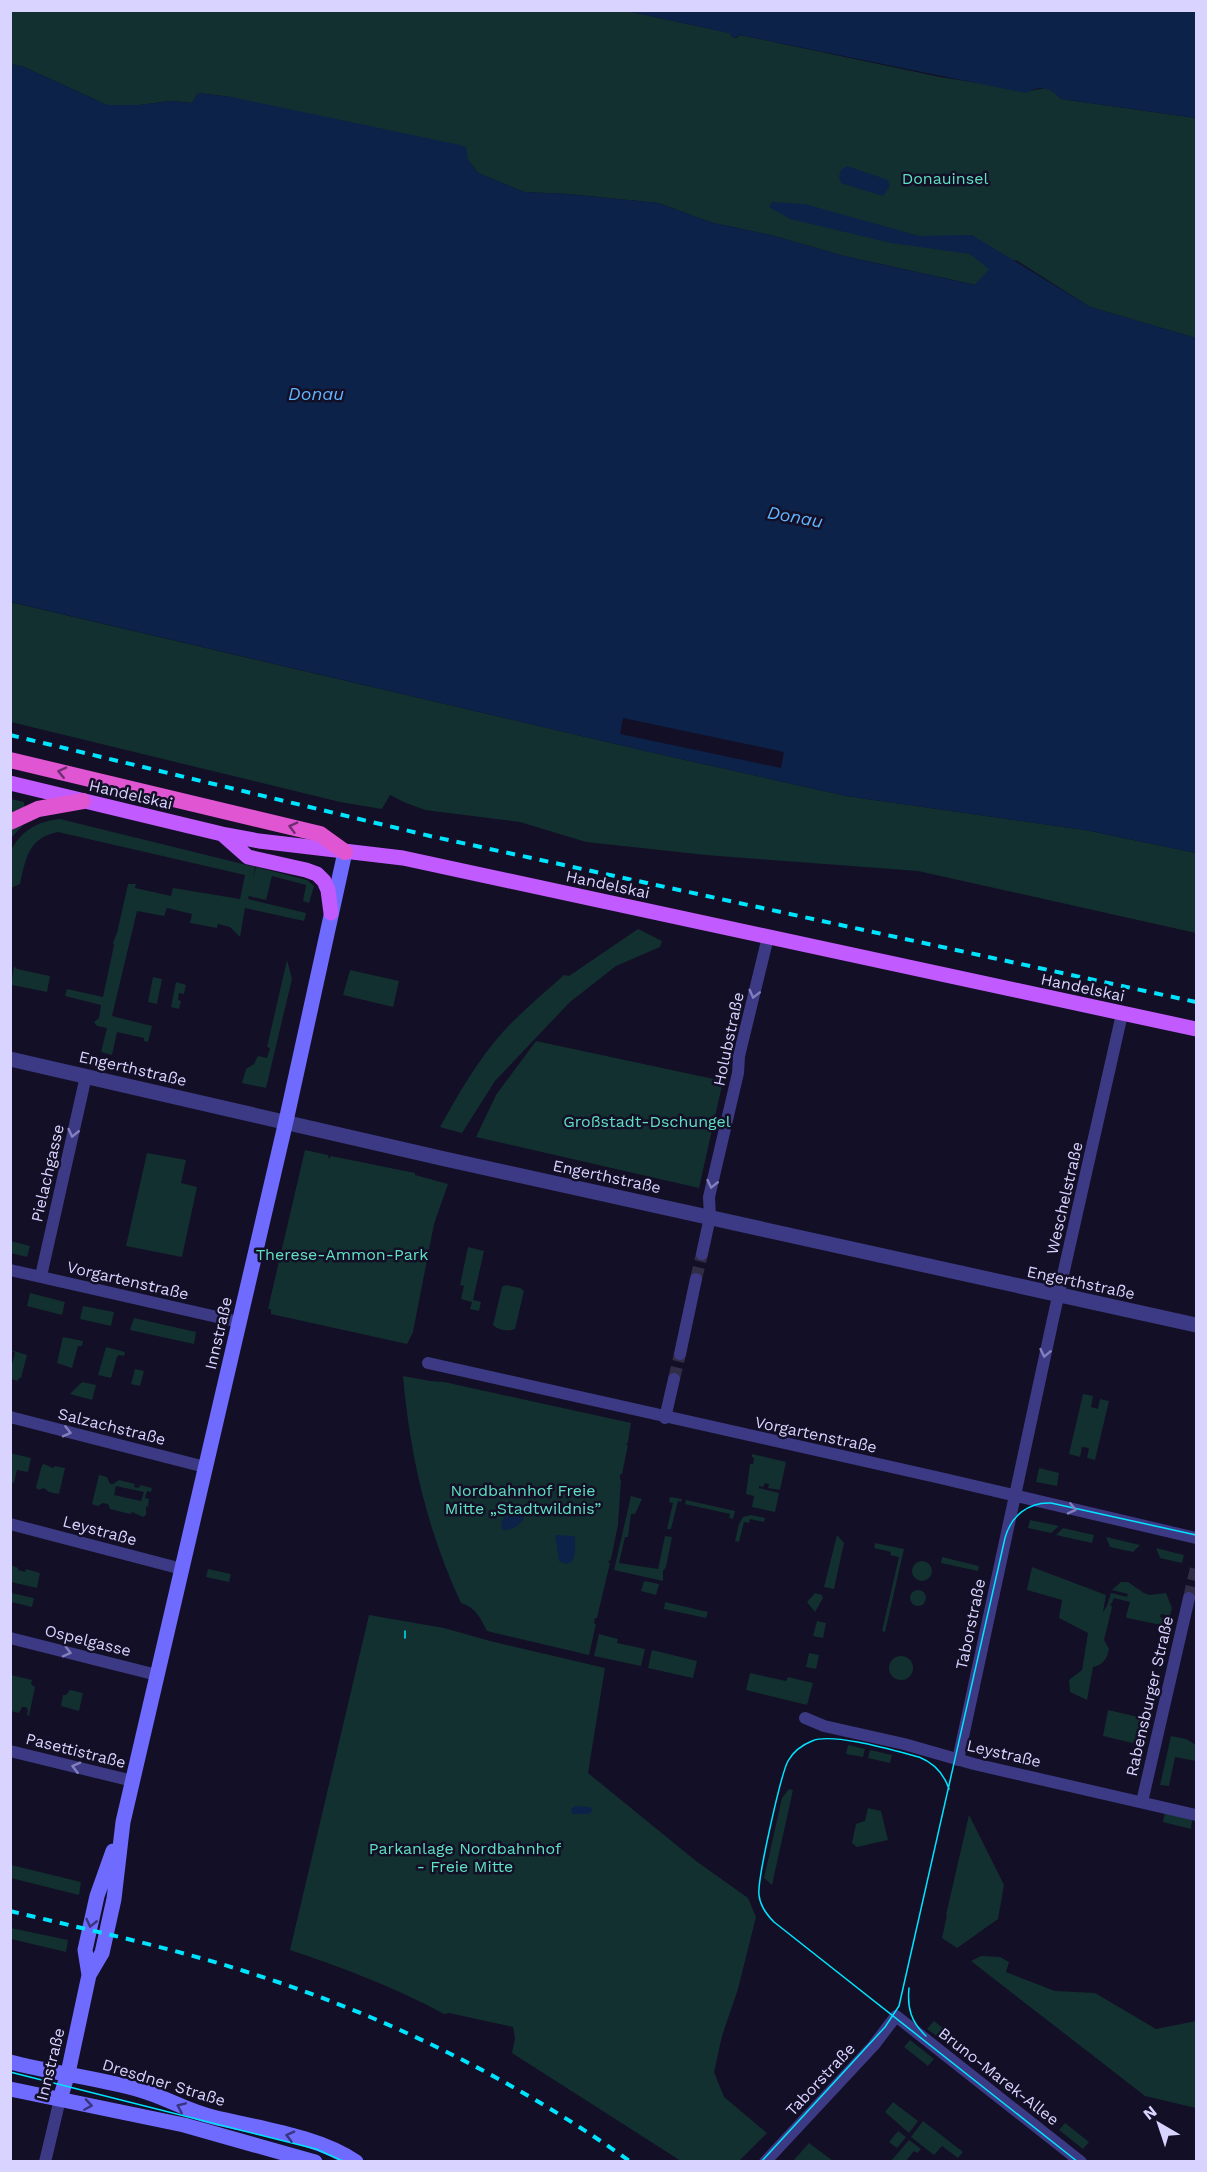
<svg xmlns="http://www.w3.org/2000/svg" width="1207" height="2172" font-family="'Work Sans',sans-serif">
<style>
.green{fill:#12302f;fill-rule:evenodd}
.water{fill:#0c2248}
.pier{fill:#130f26}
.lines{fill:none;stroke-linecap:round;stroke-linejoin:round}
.minor-tunnel{stroke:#312d47;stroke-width:12;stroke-dasharray:12 6;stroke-linecap:butt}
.minor{stroke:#3d3a85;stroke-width:12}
.tertiary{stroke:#3d3a85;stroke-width:15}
.secondary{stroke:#6f6bff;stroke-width:15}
.primary{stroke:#c25bff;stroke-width:15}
.trunk{stroke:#e055d1;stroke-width:16}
.tram{stroke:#00e5ff;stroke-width:1.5}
.rail{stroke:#00e5ff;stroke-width:4;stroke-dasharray:9 8;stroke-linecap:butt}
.oneway{stroke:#6f2e73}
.oneway2{stroke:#837fbc}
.oneway3{stroke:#38347d}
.labels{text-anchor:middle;stroke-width:5;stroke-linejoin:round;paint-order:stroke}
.park-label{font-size:16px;fill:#5fe0c0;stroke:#130f26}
.street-label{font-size:16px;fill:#d9d4ff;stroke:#130f26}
.water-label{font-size:18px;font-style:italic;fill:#62b6ff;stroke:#130f26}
</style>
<rect width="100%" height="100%" fill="#130f26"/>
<path class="green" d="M10,11H627L730,33L732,37L736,38L740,35L940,77L1029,91L1046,88L1053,91L1061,99L1196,118V338L1090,307L1016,260L990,269L976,285L844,256L771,235L713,223L658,203L568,194L524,192L478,173L468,160L231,97L198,93L192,103L171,101L139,105H107L24,67L11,64Z
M10,602L650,752L846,796L1085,830L1196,853V933L918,871L706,855L586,842L520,822L425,810L406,803L390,795L382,809L340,802L11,722Z
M11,799L24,802L26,822L11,838Z
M60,819L255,867L253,878L256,867L307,880L314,886L309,903L303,901L306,885L272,876L266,900L249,896L248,899L306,913L304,921L245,908L240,937L230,927L218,924L217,928L190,923L192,914L167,908L164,916L137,911L112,1016L152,1026L148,1042L144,1041V1038L117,1032L112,1055L101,1052L107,1028L97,1026L94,1022L99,1018L101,1005L65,996L67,989L103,997L114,945L113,943L117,933L128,884H136L135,888L171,896L173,888L240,899L245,875L58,832C28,838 26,858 20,884L11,888V850C22,830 38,821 60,819Z
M638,929L662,941L660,947L616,966L570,1002L495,1081L462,1133L440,1127C458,1095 477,1061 502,1033C521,1012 543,994 564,975L569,976Z
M287,960L292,979L266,1088L242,1083L246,1069L254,1064L258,1056L267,1058L270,1048L267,1047Z
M14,966L17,969L50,976L47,992L12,985L11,987Z
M350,970L399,981L393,1007L343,995Z
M153,977L162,979L157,1004L148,1002Z
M176,982L186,985L184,994L179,993L178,1000L181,1001L179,1009L171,1007Z
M536,1041L723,1081L699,1188L476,1137L496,1095Z
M305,1150L328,1155L329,1159L331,1156L415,1173V1175L448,1184L434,1224L413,1332L407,1344L271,1314V1309H268L279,1261L282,1259L280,1257Z
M147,1153L186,1160L181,1183L197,1187L182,1257L126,1246Z
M11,1241L30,1246L27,1257L11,1253Z
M468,1247L484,1251L473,1300L481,1302L479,1311L470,1309L472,1302L461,1299L464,1286L460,1285Z
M506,1285L520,1288L524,1291L515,1329C508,1332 498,1330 493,1325L502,1287Z
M30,1293L65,1302L62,1315L27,1306Z
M83,1306L114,1312L111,1326L80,1319Z
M134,1318L196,1332L194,1344L130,1330Z
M63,1337L83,1341L82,1346H78L72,1368L57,1363Z
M106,1347L125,1352L124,1356L119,1355L117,1357L111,1378L98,1375Z
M11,1350L27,1355L21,1378H19L18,1381L11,1379V1368L15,1353Z
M135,1369L144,1371L140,1386L131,1384Z
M403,1376L430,1381L444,1382L631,1423L628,1442L626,1445H628L622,1474H620V1479L621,1480L618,1525L611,1559L608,1562L610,1563L597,1618H595L594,1623L596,1624L589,1655L487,1631C480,1617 476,1608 461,1603C427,1530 410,1456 403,1376Z
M82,1382L96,1385L92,1400L70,1394Z
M1083,1394L1093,1396L1091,1407L1098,1409L1100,1399L1109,1401L1095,1460L1087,1458L1089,1448L1082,1447L1080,1457L1069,1454Z
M10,1453L31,1458L28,1472L17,1470L14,1483L11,1482Z
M752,1454L786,1462L780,1490L768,1488L769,1484L765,1483L763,1487L759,1486V1488L779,1493L775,1512L752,1507L754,1496L746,1494L750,1464H753L754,1458L752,1457Z
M44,1464L53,1468L55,1466L65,1468L59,1494L49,1492L44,1488L38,1490L36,1487L42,1465Z
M1039,1468L1059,1473L1057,1486L1036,1482Z
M99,1475L107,1477L110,1484H113L119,1480L135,1484L134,1487L139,1488L140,1485L152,1488L151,1492L147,1491L145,1498L149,1499L148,1507L146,1506V1515L143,1517L132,1512L130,1514L110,1509L108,1504L103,1503L98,1506L92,1504ZM116,1486L144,1492L141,1501L114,1495Z
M631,1496L642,1499L635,1514H631L628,1537H625L619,1563L658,1569L665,1536L672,1537L666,1567L663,1571V1581L614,1570Z
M670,1497L682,1499L681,1502L678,1501L671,1529H667L673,1503L669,1502Z
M686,1500L735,1511L733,1519L729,1518L730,1514L685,1504Z
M751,1515L765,1518L764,1522L750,1519L749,1523L744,1522L739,1542L735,1541L739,1524L743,1517Z
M1030,1520L1059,1526L1051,1533L1028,1528Z
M1063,1528L1094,1535L1092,1543L1056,1535Z
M837,1535L844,1543L834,1589L824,1587Z
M1106,1537L1140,1545L1133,1552L1110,1547Z
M875,1543L904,1549L885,1632L882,1631L899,1557L890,1555L891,1552L874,1548Z
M1156,1548L1184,1555L1182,1563L1160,1558Z
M942,1557L979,1566L978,1571L941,1563Z
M912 1571a10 10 0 1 1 20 0a10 10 0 1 1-20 0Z
M11,1565L18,1568V1570L25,1572L26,1569L40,1573L37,1588L11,1582Z
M1032,1567L1106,1595L1103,1612L1107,1606L1111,1593L1127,1597L1128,1594L1112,1590L1121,1582H1128L1144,1593L1150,1595L1166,1593L1172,1608L1170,1616L1161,1614L1160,1617L1170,1619L1163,1648L1161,1647L1166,1626L1127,1618L1126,1616L1130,1602L1114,1598L1112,1603L1110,1604L1112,1607L1104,1640L1109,1649C1107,1659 1103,1665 1093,1667L1087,1700L1070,1692L1069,1680L1082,1670L1088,1633L1059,1618L1062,1600L1027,1590Z
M208,1569L231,1574L229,1582L206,1577Z
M644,1581L659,1584L656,1595L641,1591Z
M910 1598a8 8 0 1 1 16 0a8 8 0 1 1-16 0Z
M11,1593L34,1598L32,1607L11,1602Z
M815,1593L822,1595L823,1598L815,1612L807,1602Z
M665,1602L708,1612L706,1618L664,1609Z
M369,1615L444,1628L490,1641L605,1668L588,1773L696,1861L748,1898L756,1917L738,1989L722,2036L714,2072L724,2097L767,2133L739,2161H681L512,2053L515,2038L513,2027L449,2013L444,2014C395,1987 343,1968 290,1950Z
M817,1621L826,1623L823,1638L813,1636Z
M599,1634L618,1639L617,1643L645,1649L641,1666L594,1656Z
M652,1650L697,1661L693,1678L648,1668Z
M809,1653L819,1655L816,1669L806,1667Z
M889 1668a12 12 0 1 1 24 0a12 12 0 1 1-24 0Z
M750,1673L786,1681L788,1677L813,1683L807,1705L746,1690Z
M11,1675L32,1680L31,1684L35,1687L29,1716L27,1715L28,1710L26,1707H22L19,1713L11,1711Z
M70,1690L83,1693L79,1711L61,1706L63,1695H66Z
M1108,1710L1147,1719L1141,1745L1103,1736Z
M1171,1736L1186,1739L1196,1745V1761L1175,1757L1169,1786L1160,1785Z
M848,1745L865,1749L863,1757L846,1754Z
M870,1750L892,1755L890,1763L868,1758Z
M789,1789L793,1790L772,1885L764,1878L782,1798Z
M868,1808L881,1811L888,1840L857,1847L852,1843L856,1824L865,1821Z
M1165,1813L1192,1820L1191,1829L1163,1822Z
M969,1815L1004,1885L998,1919L957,1948L942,1938L947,1915H946Z
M11,1865L81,1882L79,1895L11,1878Z
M11,1928L68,1940L66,1952L11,1939Z
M981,1956L1000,1957L1009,1962L1006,1972L1055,1991L1095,1993L1156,2029L1196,2021V2108L1145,2096L971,1961Z
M934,2021L958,2040L952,2047L927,2029Z
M910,2040L934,2059L928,2066L904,2047Z
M893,2102L918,2121L909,2133L885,2112Z
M923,2121L963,2152L958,2158L942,2146L934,2155L911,2137Z
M1065,2123L1089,2142L1083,2149L1059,2130Z
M898,2131L906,2137L897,2148L889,2142Z
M909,2140L921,2149L917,2153L914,2151L906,2161H891Z
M809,2143L833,2161H793Z"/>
<path class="water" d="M627,11H1196V118L1061,99C1050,87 1039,85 1026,93L740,35L734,38L729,33Z
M11,64L24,67L107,105H139L171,101L192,103L198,93L231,97L460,145L466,147L468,160L478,173L524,192L568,194L658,203L713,223L771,235L844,256L975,285L989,269L970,254L891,243L790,219L769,207L772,202L805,204L919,236L972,235L1090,307L1196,338V853L1085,830L846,796L650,752L11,602Z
M847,166L888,180L890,186L883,196L841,183L839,176L841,170Z
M517,1508L525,1512C525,1523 513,1531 502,1530C499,1518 508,1513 517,1508Z
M555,1535L572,1536L575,1537C575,1550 577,1571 559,1561Z
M575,1806L590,1807L593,1810L589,1814H572L571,1809Z"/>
<path class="pier" d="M623,718L784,752L781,768L620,734Z"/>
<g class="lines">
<path class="minor-tunnel" d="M696,1279L702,1254
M674,1379L680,1354
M1189,1598L1196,1568"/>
<path class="minor" d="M702,1254L710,1217L709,1197L738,1073L739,1056L768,937
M10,1270L239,1322
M41,1276L86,1076
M680,1354L696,1279
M428,1363L936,1477L1196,1538
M10,1417L205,1467
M665,1418L674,1379
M10,1524L182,1569
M10,1638L157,1675
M805,1718L824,1726L904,1744L974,1764L1196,1815
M10,1751L133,1781
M958,1760L1053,1319L1122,1014
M1142,1802L1189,1598
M45,2162L60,2099
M765,2162L874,2045L896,2016L1081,2162"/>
<path class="tertiary" d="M10,1059L445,1159L1196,1325"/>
<path class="secondary" d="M89,1975L85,1950L97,1896L113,1851
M10,2062C53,2073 97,2078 140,2090C165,2097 187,2111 213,2117C257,2128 319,2136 356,2162
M10,2089L184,2125L315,2162
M60,2099L68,2073L89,1975L102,1953L114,1899L123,1822L286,1121L345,852"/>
<path class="primary" d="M10,783L222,834L259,841L403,858L1196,1029
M222,834L248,857L306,870L317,874L324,881L328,890L331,913"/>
<path class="trunk" d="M10,760L320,834L345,852
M10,822L38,809L83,801"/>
<path class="tram" d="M405,1638V1631
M949,1789C944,1774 934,1763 919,1757C896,1751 832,1732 812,1741C802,1745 793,1752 788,1761C781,1774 757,1880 759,1895C760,1906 766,1914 774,1922L1078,2162
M909,1988C907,2008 911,2022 926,2036
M10,2072L316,2149L345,2162
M761,2162L885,2027L899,2006L1005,1538C1011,1516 1028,1502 1051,1503L1196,1535"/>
<path class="rail" d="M10,735L430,836L1196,1002
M10,1911C89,1930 168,1947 244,1971C382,2014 513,2078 631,2162"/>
</g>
<defs><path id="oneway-chevron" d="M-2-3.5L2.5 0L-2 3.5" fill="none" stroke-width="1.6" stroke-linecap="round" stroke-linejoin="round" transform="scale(1.5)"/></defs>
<g class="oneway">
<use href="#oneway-chevron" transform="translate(62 772) rotate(-167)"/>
<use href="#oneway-chevron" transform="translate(293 827) rotate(-165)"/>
</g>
<g class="oneway2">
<use href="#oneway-chevron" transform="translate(754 994) rotate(104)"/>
<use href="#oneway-chevron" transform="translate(73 1133) rotate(103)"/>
<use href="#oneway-chevron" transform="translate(712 1184) rotate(103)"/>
<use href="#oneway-chevron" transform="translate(1045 1353) rotate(102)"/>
<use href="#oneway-chevron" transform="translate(67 1432) rotate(14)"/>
<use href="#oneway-chevron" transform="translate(1072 1509) rotate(13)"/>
<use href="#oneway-chevron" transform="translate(67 1652) rotate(14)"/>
<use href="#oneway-chevron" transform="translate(76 1767) rotate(-166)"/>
</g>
<g class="oneway3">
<use href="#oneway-chevron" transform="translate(91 1923) rotate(103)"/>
<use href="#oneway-chevron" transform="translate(88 2105) rotate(9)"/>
<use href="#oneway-chevron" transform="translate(181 2107) rotate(-157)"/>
<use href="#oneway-chevron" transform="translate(290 2136) rotate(-166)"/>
</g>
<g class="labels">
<g class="park-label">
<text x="945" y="184">Donauinsel</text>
<text x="647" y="1127">Großstadt-Dschungel</text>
<text x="342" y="1260">Therese-Ammon-Park</text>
<text x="523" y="1496">Nordbahnhof Freie<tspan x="523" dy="18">Mitte „Stadtwildnis”</tspan></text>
<text x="465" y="1854">Parkanlage Nordbahnhof<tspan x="465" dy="18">- Freie Mitte</tspan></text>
</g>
<g class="street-label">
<text transform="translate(131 794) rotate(13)" y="6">Handelskai</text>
<text transform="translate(608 884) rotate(12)" y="6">Handelskai</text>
<text transform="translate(1083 987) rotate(12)" y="6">Handelskai</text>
<text transform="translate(728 1039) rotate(-78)" y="6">Holubstraße</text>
<text transform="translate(133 1068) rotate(13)" y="6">Engerthstraße</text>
<text transform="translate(47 1173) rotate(-77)" y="6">Pielachgasse</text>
<text transform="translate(607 1176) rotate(12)" y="6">Engerthstraße</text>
<text transform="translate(1064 1198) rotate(-77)" y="6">Weschelstraße</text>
<text transform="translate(128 1280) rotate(13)" y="6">Vorgartenstraße</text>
<text transform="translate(1081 1282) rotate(12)" y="6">Engerthstraße</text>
<text transform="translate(218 1333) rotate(-77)" y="6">Innstraße</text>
<text transform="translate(112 1426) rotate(14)" y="6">Salzachstraße</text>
<text transform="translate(816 1434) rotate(12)" y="6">Vorgartenstraße</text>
<text transform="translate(100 1530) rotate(15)" y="6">Leystraße</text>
<text transform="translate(970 1624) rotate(-78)" y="6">Taborstraße</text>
<text transform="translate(88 1640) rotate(14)" y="6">Ospelgasse</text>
<text transform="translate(1149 1696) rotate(-77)" y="6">Rabensburger Straße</text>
<text transform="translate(76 1750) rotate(14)" y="6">Pasettistraße</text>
<text transform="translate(1004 1753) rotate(13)" y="6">Leystraße</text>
<text transform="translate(50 2064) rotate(-76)" y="6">Innstraße</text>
<text transform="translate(999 2076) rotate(38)" y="6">Bruno-Marek-Allee</text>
<text transform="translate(820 2079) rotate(-47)" y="6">Taborstraße</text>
<text transform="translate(164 2082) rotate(17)" y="6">Dresdner Straße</text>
</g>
<g class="water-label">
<text x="316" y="400">Donau</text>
<text transform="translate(795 517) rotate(10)" y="6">Donau</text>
</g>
</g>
<rect width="1207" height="2172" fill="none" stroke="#d9d4ff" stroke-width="24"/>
<g transform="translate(1159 2124) rotate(321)" stroke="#130f26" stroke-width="4.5" paint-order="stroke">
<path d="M0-4.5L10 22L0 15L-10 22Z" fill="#d9d4ff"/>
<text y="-9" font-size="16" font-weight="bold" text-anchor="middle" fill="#d9d4ff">N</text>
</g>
</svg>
